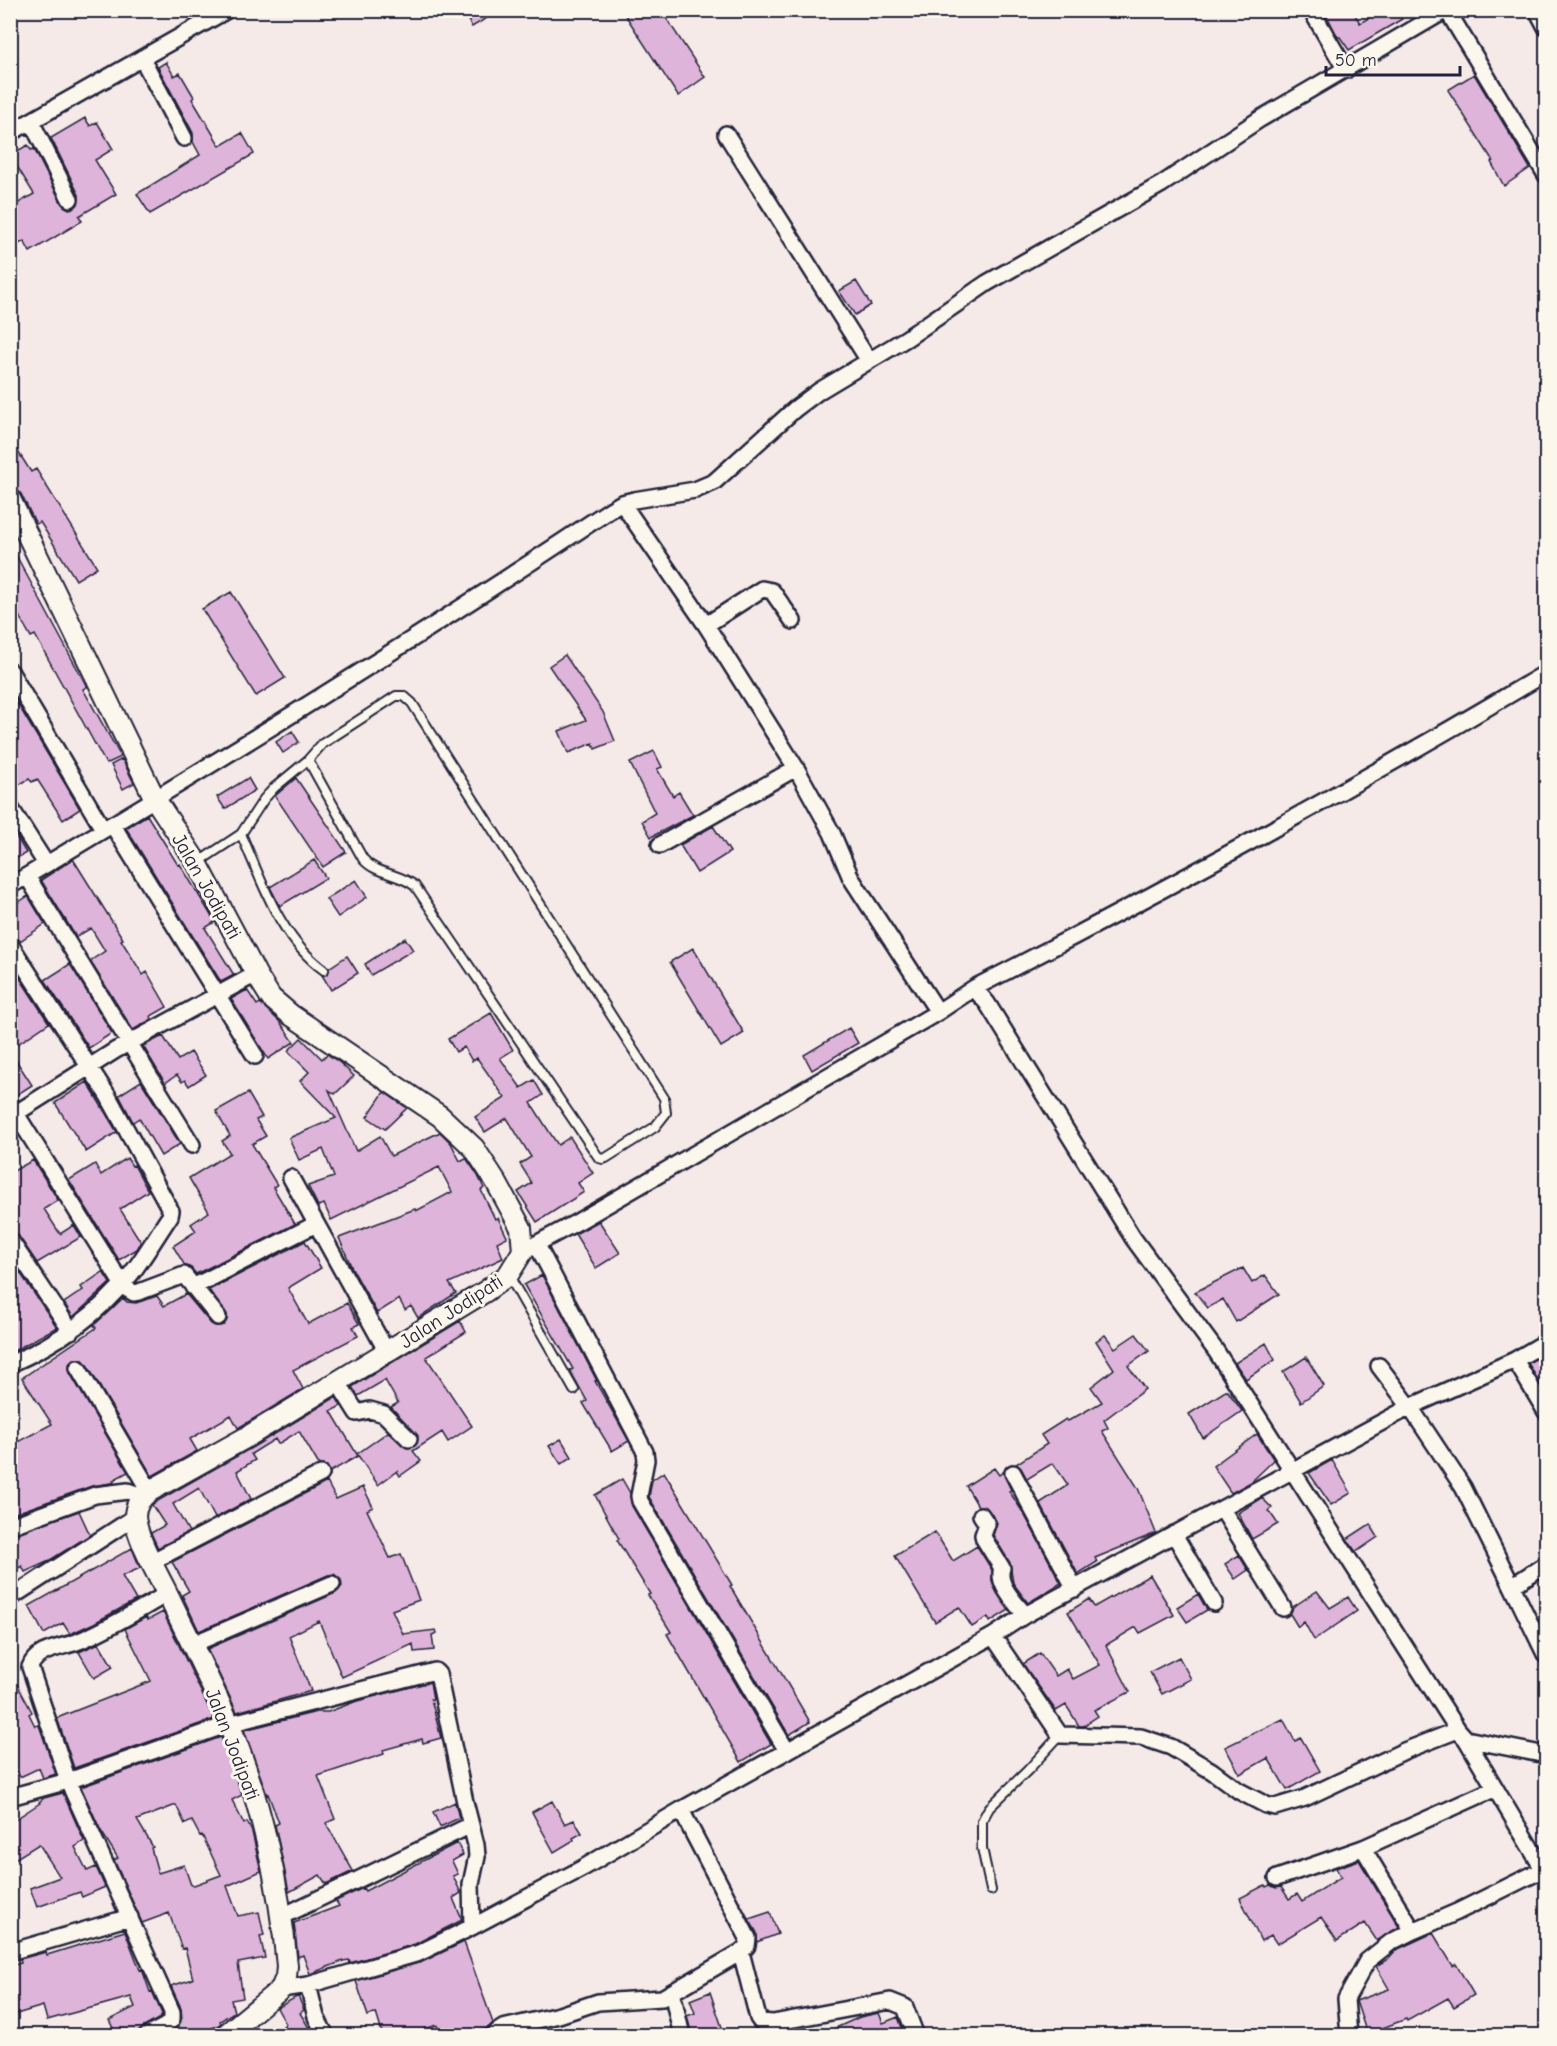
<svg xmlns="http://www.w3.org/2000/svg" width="1557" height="2046" font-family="'Comic Neue',sans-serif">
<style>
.building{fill:#dfb4da;stroke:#22223b;stroke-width:1.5;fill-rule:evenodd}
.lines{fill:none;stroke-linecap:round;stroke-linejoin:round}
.minor-tunnel{stroke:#cbc2c5;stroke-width:15;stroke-dasharray:15 8;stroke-linecap:butt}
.service-casing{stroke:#22223b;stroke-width:12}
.minor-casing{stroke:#22223b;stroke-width:20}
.tertiary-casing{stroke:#22223b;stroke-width:24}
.service{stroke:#fbf7ec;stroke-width:8}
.minor{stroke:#fbf7ec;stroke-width:15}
.tertiary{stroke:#fbf7ec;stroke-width:20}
.labels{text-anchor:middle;stroke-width:6;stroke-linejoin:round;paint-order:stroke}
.street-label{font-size:20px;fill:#22223b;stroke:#fbf7ec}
</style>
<rect width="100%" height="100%" fill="#f5eae8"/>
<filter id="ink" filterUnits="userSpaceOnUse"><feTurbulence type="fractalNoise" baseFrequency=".0167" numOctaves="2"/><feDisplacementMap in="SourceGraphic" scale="12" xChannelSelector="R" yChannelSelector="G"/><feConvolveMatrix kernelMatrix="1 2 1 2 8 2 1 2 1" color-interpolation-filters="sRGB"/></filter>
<g filter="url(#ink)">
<path class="building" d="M462,10H500L472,27Z
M622,10H661L705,77L678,96Z
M1324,10H1352L1360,23L1383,10H1392L1402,19L1349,50L1340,37H1338Z
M166,62L174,76L180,73L194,97L192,99L220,146L242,133L254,154L150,214L137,194L200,155L193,142V133L158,67Z
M1474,74L1530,168L1504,186L1491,162L1493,161L1448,90Z
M85,118L90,126L97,122L113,149L95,160L116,194L79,216L82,221L30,252L24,241L10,249V208L34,194L10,155L28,145L31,150L34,149L62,204L69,209L74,208L78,204L79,195L51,138Z
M856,281L871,305L855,315L839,291Z
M10,439L31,472L36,469L97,567L76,580L40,522L36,524L21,494L10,482Z
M10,544L87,687L83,689L121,757L106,764L35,635L31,637L10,600Z
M231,592L285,678L256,696L202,609Z
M565,655L603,712L615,741L595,749L593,743L568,753L559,731L586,720L549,666Z
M10,691L80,809L63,820L37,779L32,782L29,779L10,790Z
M292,731L299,742L283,753L276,742Z
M654,751L662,767L657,769L673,796L679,792L693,815L651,837L642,821L655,813L630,763Z
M122,759L134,783L123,789L111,765Z
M248,778L255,790L225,809L217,797Z
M296,778L346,852L323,867L275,796Z
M147,815L178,865L180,864L215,922L205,928L234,975L221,982L126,828Z
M10,826L26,853L10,862Z
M713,826L730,852L697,873L680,845Z
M73,859L123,939L121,940L143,975L147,972L167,1007L151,1016L152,1019L133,1030L90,961L105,951L91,928L76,937L41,880Z
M314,860L326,878L280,906L270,887Z
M356,880L367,897L338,917L326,899Z
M28,896L45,924L20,941L15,936L10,934V908Z
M405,938L413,950L371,975L365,964Z
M693,948L744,1033L721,1047L670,962Z
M347,956L358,973L331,990L322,975L328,974L329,968Z
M10,963L49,1023L10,1049Z
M70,964L112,1033L89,1048L45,980Z
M247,990L257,1005L260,1003L280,1022L294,1042L268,1059L231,999Z
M491,1013L513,1050L500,1058L521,1088L534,1080L543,1095L531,1103L550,1133L558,1145L570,1137L593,1173L578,1183L584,1192L537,1222L518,1192L532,1183L520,1164L531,1157L507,1118L485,1132L475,1117L505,1098L477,1058L472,1061L464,1047L456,1052L448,1039Z
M849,1028L858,1043L812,1070L804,1055Z
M163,1036L178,1060L191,1052L206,1075L189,1086L185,1080L182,1082L177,1075L165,1083L143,1046Z
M301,1038L322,1059L327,1054L340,1063L354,1076L335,1094L329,1090L356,1151L380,1136L391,1156L440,1132L451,1143L460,1161L466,1158L477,1174L484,1188L481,1190L495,1219L498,1218L507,1237L497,1242L503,1258L449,1283L456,1293L418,1318L411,1306L405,1310L399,1299L377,1313L352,1268L339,1238L415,1209L416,1211L452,1192L439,1167L331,1220L324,1204L318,1206L308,1186L334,1177L323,1149L299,1160L289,1138L336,1118L300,1081L309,1072L288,1051Z
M10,1051L32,1085L15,1096L10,1094Z
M141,1081L180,1144L161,1156L139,1118L133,1122L119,1095Z
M87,1082L117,1132L86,1152L55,1103Z
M384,1092L407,1108L385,1129L367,1117Z
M248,1093L262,1117L256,1120L266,1136L252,1144L277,1185L273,1187L295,1224L196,1274L191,1268L185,1266L173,1246L196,1231L191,1224L209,1212L189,1178L230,1153L222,1141L230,1136L216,1111Z
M127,1158L132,1166L134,1165L148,1191L120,1209L141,1242L137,1249L119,1260L69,1180L95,1164L101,1175Z
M33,1160L58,1200L44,1209L60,1234L74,1225L81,1237L37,1263L18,1235L10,1230V1173Z
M599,1221L620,1253L596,1268L575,1234Z
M305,1241L321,1268L288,1288L308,1324L347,1303L359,1324L353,1327L358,1336L293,1370L303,1389L238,1428L231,1415L190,1439L197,1451L152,1476L86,1363L82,1359H74L69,1364L70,1373L128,1472L113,1480L114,1482L111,1483L92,1486L10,1515V1446L52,1424L22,1378L96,1328L94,1325L123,1298L127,1302L136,1303L157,1296L164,1306L186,1294L211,1324L215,1326L224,1325L227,1320V1315L209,1290Z
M10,1258L57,1327L10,1353Z
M1243,1268L1252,1283L1265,1275L1279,1294L1236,1322L1223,1299L1208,1308L1195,1292Z
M103,1272L110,1283L73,1317L64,1303L83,1290L81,1287Z
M542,1275L597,1381H595L629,1441L612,1451L583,1403L587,1401L570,1370L573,1369L524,1285Z
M460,1321L466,1332L426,1357L472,1426L448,1442L442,1432L413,1451L421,1461L400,1476L397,1471L378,1485L357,1454L388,1432L407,1448L416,1445L418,1436L391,1407L398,1403L385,1380L358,1396L352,1387Z
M1136,1334L1149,1351L1128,1366L1145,1389L1104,1420L1108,1428L1102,1431L1138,1488L1156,1533L1095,1558L1097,1562L1078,1574L1040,1503L1068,1485L1053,1463L1027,1479L1021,1468L1016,1464L1047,1444L1041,1435L1066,1419L1068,1421L1102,1402L1091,1387L1114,1369L1096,1341L1105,1335L1115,1348Z
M1266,1343L1275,1360L1246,1379L1235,1363Z
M1546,1353V1394L1528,1363Z
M1306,1357L1324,1386L1301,1402L1283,1372Z
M1227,1390L1242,1411L1203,1438L1189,1414Z
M336,1397L341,1406L331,1411L358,1456L330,1472L327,1466L319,1465L299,1431L278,1444L275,1439L251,1454L255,1460L237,1471L251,1499L215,1518L199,1488L173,1504L189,1532L158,1548L151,1533L165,1525L152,1505L154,1503L253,1447Z
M1257,1434L1274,1460L1251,1482L1231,1493L1213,1466Z
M561,1439L572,1457L561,1464L549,1446Z
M1332,1460L1351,1493L1331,1505L1309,1473Z
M994,1468L999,1475L1003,1472L1011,1490L1009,1491L1024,1514L1061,1583L1028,1603L1013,1583L1010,1563L993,1535L997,1523L995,1519L986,1507L978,1506L966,1486Z
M664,1472L732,1585L730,1586L810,1722L789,1735L649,1497L652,1480Z
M622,1479L630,1493L632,1506L771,1744L741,1762L667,1634L671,1632L648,1595L650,1594L617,1540L619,1539L595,1495Z
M327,1482L336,1499L363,1487L373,1507L367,1510L390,1558L401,1554L419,1600L392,1610L403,1634L436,1630L437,1633L432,1635L434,1650L414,1652L413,1644L342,1677L319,1621L289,1636L311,1691L237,1712L207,1649L336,1593L342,1586L341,1580L334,1574L328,1575L199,1631L182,1595L189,1591L172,1562Z
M1262,1498L1272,1508L1269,1511L1278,1524L1252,1539L1238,1513Z
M79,1511L90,1535L47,1562L25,1572L22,1566L10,1572V1535Z
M1370,1524L1378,1537L1356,1552L1347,1539Z
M935,1532L953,1561L977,1546L992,1570V1582L996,1591L1009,1610L990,1622L988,1617L972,1627L959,1607L935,1622L895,1556Z
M132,1548L140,1568L122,1576L136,1600L94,1623L70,1634L63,1623L44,1634L29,1606Z
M1239,1555L1248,1570L1235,1579L1225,1564Z
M1150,1575L1174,1615L1140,1633L1136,1627L1106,1645L1130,1692L1094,1710L1098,1716L1083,1726H1079L1066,1705L1056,1711L1023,1664L1040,1653L1056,1676L1067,1669L1073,1679L1100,1665L1068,1612L1089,1599L1094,1607Z
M1317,1591L1330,1608L1348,1597L1357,1611L1314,1640L1304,1622L1298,1627L1290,1614L1293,1607Z
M1198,1594L1207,1610L1187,1622L1177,1607Z
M163,1612L214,1719L74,1768L57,1718L151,1681L125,1629L146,1617L148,1620Z
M99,1643L113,1667L94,1678L79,1652Z
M1179,1657L1191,1679L1162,1694L1150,1672Z
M10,1671L32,1712L29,1714L35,1726L39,1725L56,1774L43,1778L39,1768L20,1777L10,1758Z
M430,1682L433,1699H431L441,1738L423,1743L422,1739L383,1750L384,1754L318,1776L335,1819L326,1823L353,1871L326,1884L320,1875L289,1892L275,1825L279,1823L268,1794L267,1795L244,1730L317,1712H328L357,1701Z
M1283,1719L1295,1741L1301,1738L1320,1771L1287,1790L1268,1758L1240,1774L1225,1747Z
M221,1737L242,1795L232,1800L244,1824L247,1822L252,1832L261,1871L227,1886L238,1916L259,1912L264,1935L260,1936L265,1958L238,1963L243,1998L231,2000L234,2012L220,2021L221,2023L217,2026L205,2031L207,2036H169L179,2025L182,2019L181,2008L171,1986L193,1979L185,1948L182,1949L169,1913L142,1923L114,1860L118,1858L101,1831L81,1787ZM176,1805L185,1824L192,1821L200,1836L202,1835L221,1875L194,1885H191L184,1865L158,1873L151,1848L153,1847L137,1820Z
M63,1793L84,1841L75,1847L87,1871L96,1867L105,1887L82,1897L80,1892L37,1907L30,1888L60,1877L39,1844L10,1862V1823L40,1803L39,1802L44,1798Z
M552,1801L565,1824L574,1820L582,1833L573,1838L574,1840L554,1852L532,1812Z
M455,1802L459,1818L440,1827L433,1812Z
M457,1843L463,1855L452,1861L458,1874L453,1876L461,1893L453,1898L462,1920L415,1944L350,1963L349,1960L343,1961L310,1974L303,1955L298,1957L294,1923L339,1906L336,1901L363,1888L365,1891Z
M1359,1860L1399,1927L1377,1941L1365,1923L1337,1941L1321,1917L1277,1944L1271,1935L1261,1941L1240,1898L1265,1885L1266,1887L1270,1885L1276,1888L1281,1887L1289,1899L1297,1894L1302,1902L1341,1877L1336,1868Z
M770,1912L778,1934L757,1942V1933L749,1919Z
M125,1931L140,1970L142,1969L150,1992L152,1991L162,2014L160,2018L142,2028L137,2036H117L109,2020L135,2007L131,1997L47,2020L43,2006L10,2016V1966L21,1963L20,1959L46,1952L47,1955Z
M1433,1933L1453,1966L1456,1964L1474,1995L1454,2007L1448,1998L1407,2021L1406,2019L1367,2034L1356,2001L1389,1989L1376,1966L1388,1959L1396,1950Z
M464,1942L493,2023L488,2028L473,2034L472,2029L449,2036H441L437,2025L404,2036H383L376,2013L368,2016L356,1981L422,1962Z
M710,1992L725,2036H692L687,2016L695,2013L690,2000Z
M298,1996L304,2010L300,2013L314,2036H289L283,2026L286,2024L277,2008Z
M879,2013L883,2023L898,2017L905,2036H818L860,2017Z"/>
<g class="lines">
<path class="minor-tunnel" d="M173,2016L183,2036"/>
<defs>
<path id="service" d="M241,834C263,883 279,937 324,970
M197,863L241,834L264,799L274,788L308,760L322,744L396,696H404L412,703L664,1098L666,1113L655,1127L606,1158L603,1159L599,1158L415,886C399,873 377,875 363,859L308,760
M509,1276L574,1390
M991,1890L982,1848V1821L989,1808L1028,1770L1060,1735"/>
<path id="minor" d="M1311,10L1346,70
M1447,10L1546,175
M1537,10L1546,27
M142,58L184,138
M31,121L70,199
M10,133L227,10
M726,134L869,361
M622,503L706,625L796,768L832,833L851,878L938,1012
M706,625L762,589L772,591L793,621
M10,671L103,829
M10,807L46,864
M112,824L255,1056
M660,845L796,768
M27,876L192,1145
M10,886C213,765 414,641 610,510L622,503L634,500L695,490L714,482L795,409L819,391L907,338L987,283L1162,184L1260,119L1446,10
M10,944L108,1096L171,1211L170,1216C157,1235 145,1256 131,1274C98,1315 59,1343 10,1364
M974,988C1168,889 1359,784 1546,673
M10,1104L124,1287L134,1293L139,1292L184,1275L218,1317
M10,1117L116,1050L256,974
M291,1178L387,1352
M10,1240L71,1331
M537,1245L645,1452L646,1460L639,1496L640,1501L787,1751
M523,1251L579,1221L938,1012L974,988L987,1003L1133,1238L1216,1351L1458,1730L1466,1739L1546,1755
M193,1287L316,1224
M1515,1360L1546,1412
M1379,1366L1410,1407L1463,1487L1512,1586L1546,1564
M78,1368L150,1491
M337,1381L357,1413L370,1410L384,1414L409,1439
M1013,1473L1075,1589
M1222,1509L1283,1608
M981,1515L987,1524L983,1535L984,1539L1002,1568C996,1584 1016,1603 1025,1615
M10,1526L95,1495L128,1491L142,1496
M1174,1534L1214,1603
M151,1562L321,1474
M1512,1586L1546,1656
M10,1598L135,1517
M993,1636L1060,1735L1141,1737L1171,1747L1212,1771L1239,1791L1266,1805L1275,1807L1305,1798L1404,1751L1458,1730
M191,1645L332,1584
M1466,1739L1546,1874
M10,1797L68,1781L229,1724L435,1671L438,1674L465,1802L476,1845L477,1856L471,1884L472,1927
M1363,1848L1413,1931L1457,1912L1544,1869
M1277,1878L1363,1848L1494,1789
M281,1917L471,1825
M10,1952L130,1917
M741,1952L758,2018L761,2022L773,2023L890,2001L905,2007L916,2036
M308,1985L316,2017L326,2036
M281,1989L308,1985L419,1953L472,1927L583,1868L681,1810L993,1636L1025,1615L1410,1407L1515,1360L1546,1342
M672,1992L682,2036
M147,2036L166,2026L172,2019V2012L68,1781L30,1667C37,1648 63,1648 79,1641C107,1630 140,1609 167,1594
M496,2036L497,2032L503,2028L559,2015L598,2002L662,1998L741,1952L747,1946L748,1938L681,1810
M1349,2036L1346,1999L1367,1961L1391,1942L1413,1931"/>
<path id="tertiary" d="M10,499L155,799L197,863L256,974L271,998L291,1015L440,1116L474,1148L495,1180L521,1228L523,1251L508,1275L486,1291L247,1437L150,1491C141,1497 135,1506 135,1517C137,1539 157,1573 167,1593C188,1636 210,1680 229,1724C260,1797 280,1887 287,1966L286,1977L281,1989L224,2036"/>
</defs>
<use href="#service" class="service-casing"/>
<use href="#minor" class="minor-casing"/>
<use href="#tertiary" class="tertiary-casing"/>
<use href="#service" class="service"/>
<use href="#minor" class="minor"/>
<use href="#tertiary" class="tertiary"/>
</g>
</g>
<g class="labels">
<g class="street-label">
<text transform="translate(207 886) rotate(60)" y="7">Jalan Jodipati</text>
<text transform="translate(451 1311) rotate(-33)" y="7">Jalan Jodipati</text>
<text transform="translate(233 1744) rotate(69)" y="7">Jalan Jodipati</text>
</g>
</g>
<rect width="1557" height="2046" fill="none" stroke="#fbf7ec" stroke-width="36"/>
<rect x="18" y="18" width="1521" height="2010" fill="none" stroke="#22223b" stroke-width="2" filter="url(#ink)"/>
<path d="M1326 66v9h134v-9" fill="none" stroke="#22223b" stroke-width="3"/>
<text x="1335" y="66" font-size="18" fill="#22223b" stroke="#fbf7ec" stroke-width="4.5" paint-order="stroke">50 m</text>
</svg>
